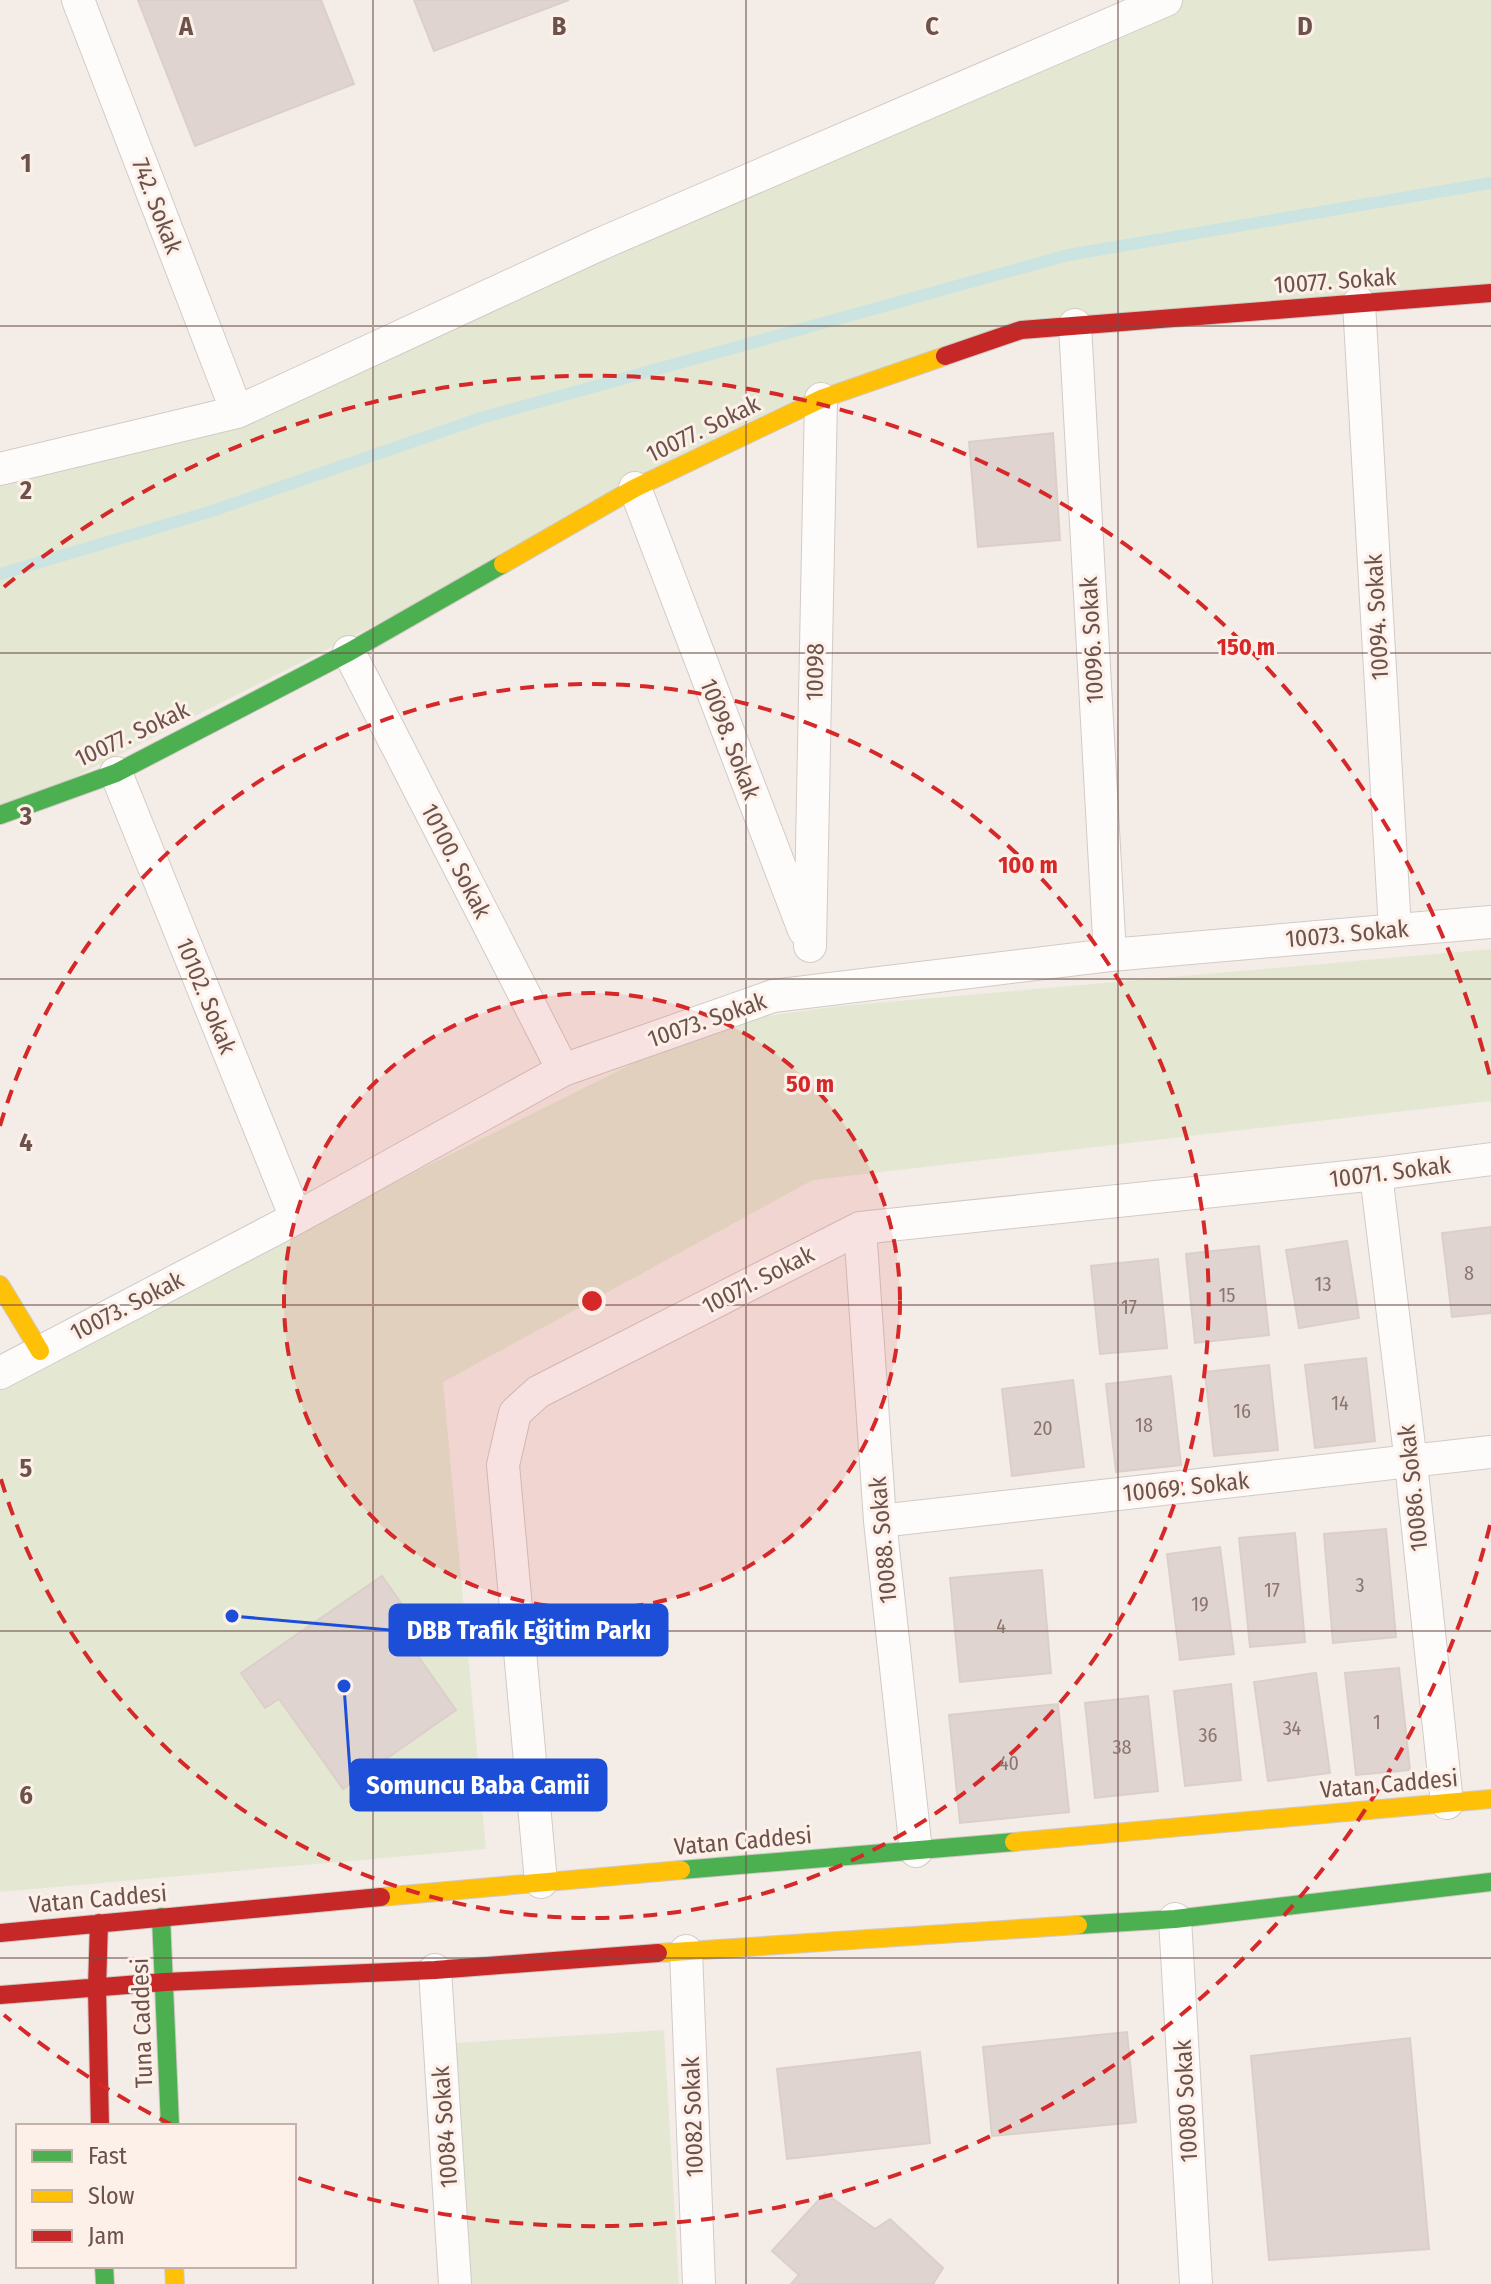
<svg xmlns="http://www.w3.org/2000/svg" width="1491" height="2284" font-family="'Fira Sans Condensed',sans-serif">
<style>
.green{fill:#e4e8d3}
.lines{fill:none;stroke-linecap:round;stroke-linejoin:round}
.stream{stroke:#cbe3e1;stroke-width:12}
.building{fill:#e0d4d0;stroke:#dccfca;stroke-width:2}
.street-casing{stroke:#d3cac6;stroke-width:34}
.fast-casing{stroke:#d2c8c4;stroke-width:20}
.slow-casing{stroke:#d2c8c4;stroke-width:20}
.jam-casing{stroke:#d2c8c4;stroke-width:20}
.street{stroke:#fdfcfb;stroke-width:32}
.fast{stroke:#4caf50;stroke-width:18}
.slow{stroke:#ffc107;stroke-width:18}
.jam{stroke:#c62828;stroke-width:18}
.grid{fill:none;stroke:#6d524c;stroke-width:2;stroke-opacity:0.55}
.ring{fill:none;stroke:#d62828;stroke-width:4;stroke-dasharray:14 10}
.labels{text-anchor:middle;stroke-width:6;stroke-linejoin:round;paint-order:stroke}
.number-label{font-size:20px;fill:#8c746f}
.street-label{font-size:24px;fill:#6d524c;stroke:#fcf0e8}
.grid-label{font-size:26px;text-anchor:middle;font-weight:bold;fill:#6d524c;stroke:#fcf0e8;stroke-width:6;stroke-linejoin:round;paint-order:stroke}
.centre{fill:#d62828;stroke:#fcf0e8;stroke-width:4}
.ring-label{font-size:24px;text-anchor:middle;font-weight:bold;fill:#d62828;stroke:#fcf0e8;stroke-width:6;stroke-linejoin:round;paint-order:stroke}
.leader{fill:none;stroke:#1d4ed8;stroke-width:3}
.callout-dot{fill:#1d4ed8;stroke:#fcf0e8;stroke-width:3}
.callout{fill:#1d4ed8;stroke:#1d4ed8;stroke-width:3}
.callout-label{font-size:26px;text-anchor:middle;font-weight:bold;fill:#fff}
</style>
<rect width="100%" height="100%" fill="#f4ede7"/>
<path class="green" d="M1166,0H1491V293L1075,325L821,399L0,815V469L238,412Z
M1491,949V1101L813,1180L443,1382L486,1849L0,1892V1382L36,1361L712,1024L830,1007Z
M664,2030L679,2284H467L453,2043Z"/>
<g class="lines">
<path class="stream" d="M0,574L209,512L481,418L1068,255L1491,183"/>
</g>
<path class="building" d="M138,0H321L354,84L195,146Z
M414,0H569L434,51Z
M1053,433L1060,540L978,547L969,442Z
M1491,1227V1313L1452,1317L1442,1233Z
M1347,1241L1359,1318L1299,1328L1286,1250Z
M1259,1246L1269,1335L1195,1343L1186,1254Z
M1158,1259L1167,1348L1100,1354L1091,1266Z
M1366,1358L1375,1441L1315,1448L1305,1365Z
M1269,1365L1278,1450L1214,1456L1205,1372Z
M1171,1376L1181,1465L1116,1472L1106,1384Z
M1073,1380L1084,1467L1012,1476L1002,1389Z
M1386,1529L1396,1637L1333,1643L1324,1534Z
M1295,1533L1305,1642L1250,1647L1239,1538Z
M1220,1547L1234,1654L1180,1660L1167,1554Z
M1042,1570L1051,1673L960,1682L950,1578Z
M382,1576L406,1610L392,1619L456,1710L343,1789L279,1699L265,1708L241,1673Z
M1399,1668L1410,1770L1356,1775L1345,1673Z
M1316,1673L1330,1773L1268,1781L1254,1682Z
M1231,1684L1241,1780L1185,1786L1174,1691Z
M1148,1696L1158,1791L1095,1798L1085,1703Z
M1058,1704L1069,1812L960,1823L949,1715Z
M1127,2032L1136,2122L992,2136L983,2047Z
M1410,2038L1429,2249L1269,2260L1251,2056Z
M920,2052L930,2143L787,2159L777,2069Z
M825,2193L875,2229L890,2219L943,2268L933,2284H791L799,2275L772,2251Z"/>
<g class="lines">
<defs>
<path id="street" d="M78,0L237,412
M1359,303L1395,930
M1075,325L1110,955
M0,469L237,412L598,245L1166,0
M635,488L804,930
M349,652L563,1070
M116,773L296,1218
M810,946L821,399
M1376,1174L1411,1463L1447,1803
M860,1228L880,1521L916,1851
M0,1373L296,1218L563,1070L773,996L1110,955L1491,922
M880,1521L1491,1452
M541,1882L503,1465L515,1413L538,1392L860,1228L1376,1174L1491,1159
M1175,1919L1196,2284
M686,1951L699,2284
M435,1970L455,2284"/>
<path id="fast" d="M0,815L116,773L349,652L503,564
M681,1870L1014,1842
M161,1917L170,2126
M1078,1925L1175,1919L1491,1882
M104,2266L105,2284"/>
<path id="slow" d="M503,564L635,488L821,399L945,356
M0,1285L40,1351
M1014,1842L1491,1799
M381,1897L681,1870
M658,1953L1078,1925
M174,2266L175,2284"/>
<path id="jam" d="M945,356L1021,330L1491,293
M99,1923L97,1988L100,2126
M0,1933L381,1897
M0,1995L165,1982L435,1970L658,1953"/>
</defs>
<use href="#street" class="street-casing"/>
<use href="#fast" class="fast-casing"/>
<use href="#slow" class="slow-casing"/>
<use href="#jam" class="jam-casing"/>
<use href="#street" class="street"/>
<use href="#fast" class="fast"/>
<use href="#slow" class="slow"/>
<use href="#jam" class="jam"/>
</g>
<path class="grid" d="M373,0V2284M746,0V2284M1118,0V2284M0,326H1491M0,653H1491M0,979H1491M0,1305H1491M0,1631H1491M0,1958H1491"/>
<circle cx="592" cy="1301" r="308" fill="#d62828" fill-opacity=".12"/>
<g class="ring">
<circle cx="592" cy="1301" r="308"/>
<path d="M0 1126A617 617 0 1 1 0 1476"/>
<path d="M1490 1525A925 925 0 0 1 298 2178M172 2125A925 925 0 0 1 4 2015M4 587A925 925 0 0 1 1490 1077"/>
</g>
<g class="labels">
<g class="number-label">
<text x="1469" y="1280">8</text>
<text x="1323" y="1291">13</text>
<text x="1227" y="1302">15</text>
<text x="1129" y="1314">17</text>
<text x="1340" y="1410">14</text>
<text x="1242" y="1418">16</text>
<text x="1144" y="1432">18</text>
<text x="1043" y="1435">20</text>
<text x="1360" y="1592">3</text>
<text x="1272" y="1597">17</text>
<text x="1200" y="1611">19</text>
<text x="1001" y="1633">4</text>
<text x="1377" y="1729">1</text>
<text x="1292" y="1735">34</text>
<text x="1208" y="1742">36</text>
<text x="1122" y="1754">38</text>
<text x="1009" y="1770">40</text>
</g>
<g class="street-label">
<text transform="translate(157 206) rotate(69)" y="8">742. Sokak</text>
<text transform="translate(1335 281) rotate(-4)" y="8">10077. Sokak</text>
<text transform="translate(703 429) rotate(-26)" y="8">10077. Sokak</text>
<text transform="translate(1377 617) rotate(-93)" y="8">10094. Sokak</text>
<text transform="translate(1092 640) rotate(-93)" y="8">10096. Sokak</text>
<text transform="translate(815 672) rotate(-89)" y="8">10098</text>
<text transform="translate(132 734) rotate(-25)" y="8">10077. Sokak</text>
<text transform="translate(730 739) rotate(69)" y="8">10098. Sokak</text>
<text transform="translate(456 861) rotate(63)" y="8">10100. Sokak</text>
<text transform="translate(1347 934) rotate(-5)" y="8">10073. Sokak</text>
<text transform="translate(206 996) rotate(68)" y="8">10102. Sokak</text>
<text transform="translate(707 1020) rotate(-19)" y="8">10073. Sokak</text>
<text transform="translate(1390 1172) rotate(-7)" y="8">10071. Sokak</text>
<text transform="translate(758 1280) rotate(-27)" y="8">10071. Sokak</text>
<text transform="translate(127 1306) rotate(-27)" y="8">10073. Sokak</text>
<text transform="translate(1186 1487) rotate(-6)" y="8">10069. Sokak</text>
<text transform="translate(1413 1488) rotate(-96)" y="8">10086. Sokak</text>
<text transform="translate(883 1540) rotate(-95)" y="8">10088. Sokak</text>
<text transform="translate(1389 1784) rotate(-5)" y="8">Vatan Caddesi</text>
<text transform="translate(743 1841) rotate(-5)" y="8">Vatan Caddesi</text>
<text transform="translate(98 1899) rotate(-5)" y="8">Vatan Caddesi</text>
<text transform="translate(142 2023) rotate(-92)" y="8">Tuna Caddesi</text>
<text transform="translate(1186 2101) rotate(-93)" y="8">10080 Sokak</text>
<text transform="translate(693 2117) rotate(-92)" y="8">10082 Sokak</text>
<text transform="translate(445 2127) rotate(-94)" y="8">10084 Sokak</text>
</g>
</g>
<g class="grid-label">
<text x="186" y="35">A</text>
<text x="559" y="35">B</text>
<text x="932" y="35">C</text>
<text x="1305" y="35">D</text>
<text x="26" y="172">1</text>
<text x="26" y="499">2</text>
<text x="26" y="825">3</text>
<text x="26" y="1151">4</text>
<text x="26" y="1477">5</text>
<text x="26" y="1804">6</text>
</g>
<circle cx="592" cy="1301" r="12" class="centre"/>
<g class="ring-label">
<text x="1246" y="655">150 m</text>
<text x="1028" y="873">100 m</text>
<text x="810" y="1092">50 m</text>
</g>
<path class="leader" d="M232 1616L390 1630M344 1686L351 1785"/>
<g class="callout-dot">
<circle cx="232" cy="1616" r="8"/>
<circle cx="344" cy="1686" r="8"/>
</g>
<g class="callout">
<rect x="390" y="1605" width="277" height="50" rx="8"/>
<rect x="351" y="1760" width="255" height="50" rx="8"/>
</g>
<g class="callout-label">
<text x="529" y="1639">DBB Trafik Eğitim Parkı</text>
<text x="478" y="1794">Somuncu Baba Camii</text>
</g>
<rect x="16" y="2124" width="280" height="144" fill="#fcf0e8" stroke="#c3b1aa" stroke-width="2"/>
<rect x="32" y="2150" width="40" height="12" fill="#4caf50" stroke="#c3b1aa" stroke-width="2"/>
<text x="88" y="2164" font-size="24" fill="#6d524c">Fast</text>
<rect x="32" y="2190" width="40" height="12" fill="#ffc107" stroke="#c3b1aa" stroke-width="2"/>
<text x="88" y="2204" font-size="24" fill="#6d524c">Slow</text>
<rect x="32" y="2230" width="40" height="12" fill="#c62828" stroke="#c3b1aa" stroke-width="2"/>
<text x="88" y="2244" font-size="24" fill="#6d524c">Jam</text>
</svg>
